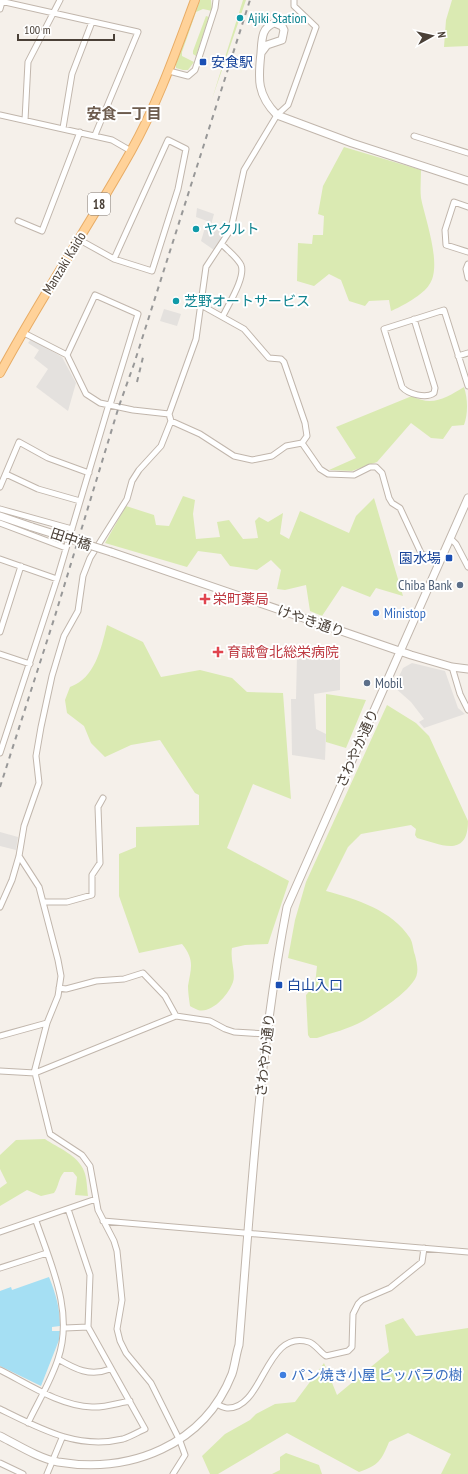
<svg xmlns="http://www.w3.org/2000/svg" width="468" height="1474" font-family="'PT Sans Narrow','Noto Sans JP',sans-serif">
<style>
.green{fill:#daeab2}
.parking{fill:#e4e1de}
.water{fill:#a5dff3}
.lines{fill:none;stroke-linecap:round;stroke-linejoin:round}
.minor-casing{stroke:#c1b6ac;stroke-width:7}
.tertiary-casing{stroke:#c1b6ac;stroke-width:9}
.primary-casing{stroke:#e8ac65;stroke-width:10}
.minor{stroke:#fff;stroke-width:5}
.tertiary{stroke:#fff;stroke-width:7}
.primary{stroke:#ffd299;stroke-width:8}
.rail{stroke:#989898;stroke-width:2;stroke-dasharray:5 5;stroke-linecap:butt}
.tertiary-bridge-casing{stroke:#c1b6ac;stroke-width:9;stroke-linecap:butt}
.tertiary-bridge{stroke:#fff;stroke-width:7}
.culture-dot{fill:#0f9aa8;stroke:#fff;stroke-width:1.5}
.transit-dot{fill:#1a4fb4;stroke:#fff;stroke-width:1.5}
.service-dot{fill:#5c6f8a;stroke:#fff;stroke-width:1.5}
.health-dot{fill:#e0444e;stroke:#fff;stroke-width:1.5}
.shop-dot{fill:#3f7fe0;stroke:#fff;stroke-width:1.5}
.labels{text-anchor:middle;stroke-width:4;stroke-linejoin:round;paint-order:stroke}
.shield{fill:#fff;stroke:#807973;stroke-width:1}
.shield-label{font-size:13px;font-weight:bold;fill:#4a4037}
.culture-label{font-size:14px;fill:#0d838f;stroke:#fff;text-anchor:start}
.transit-label{font-size:14px;fill:#164399;stroke:#fff;text-anchor:start}
.street-label{font-size:14px;fill:#4a4037;stroke:#fff}
.service-label{font-size:14px;fill:#4e5e75;stroke:#fff;text-anchor:end}
.health-label{font-size:14px;fill:#be3a42;stroke:#fff;text-anchor:start}
.shop-label{font-size:14px;fill:#366cbe;stroke:#fff;text-anchor:start}
.neighbourhood-label{font-size:15px;font-weight:bold;fill:#6d5c4e;stroke:#fff}
</style>
<rect width="100%" height="100%" fill="#f5f0ea"/>
<path class="green" d="M200,0H211L212,11L203,9L196,12L182,52V56L194,62L188,70H183L176,68V64Z
M243,0H246L212,99Z
M452,0H468V46L444,47L446,20Z
M206,16L209,17L196,56L193,54V51Z
M344,147L421,170C421,179 420,189 421,198C425,219 443,266 429,285C424,294 401,307 391,311L389,300L369,301L365,306L349,301L341,280L329,274L314,286L297,281L298,243L312,244L313,235H323L324,216L318,214L323,186Z
M464,387C468,399 468,414 464,425L452,426L443,439L431,438L411,423L377,462L352,471L329,470L356,458L336,427L412,396C432,407 446,398 464,387Z
M183,496L195,500L193,514L196,539L220,537L217,522L229,520L243,539L258,538L255,521L259,517L268,522L283,513L280,534L289,539L300,511L349,533L356,516L374,498L403,596L376,588L370,597L342,586L322,616L310,611L306,585L285,590L277,589L281,570L271,560L257,570L230,566L221,554L198,551L187,567L105,543L126,506L154,515L156,525L169,526Z
M107,625L143,642L161,677L200,670L232,678L247,692L283,693L291,799L253,784L227,848L289,881L268,944L245,945L232,948C230,960 236,973 233,982C229,994 212,1014 198,1010C195,1009 192,1007 190,1006C189,999 188,992 188,986C191,968 195,960 182,944L139,953L119,896V854L136,847V827L199,825V795L195,793L160,740L131,745L105,757L91,743L84,726L67,713L65,700L70,687C95,678 101,649 107,625Z
M326,694L366,700L346,748L326,742Z
M387,705L416,723L429,736L468,821C468,859 440,844 417,838L415,835L416,829L411,825L361,834L348,847L326,891C356,899 392,910 410,938C413,943 413,950 415,955C417,964 420,974 413,982C403,996 378,1012 363,1021C349,1029 331,1033 317,1038H310L308,1035L306,995L315,985L317,966L288,958L295,920L306,882Z
M45,1139C58,1148 78,1155 84,1171C87,1178 87,1188 88,1196L75,1195L77,1177L73,1172H64C58,1179 59,1186 54,1193L41,1196L27,1190L0,1206V1188L7,1183L0,1169V1155L16,1140Z
M403,1318L416,1336L468,1328V1474H441L451,1454L408,1433L389,1442C381,1461 379,1465 359,1472L287,1433L218,1474H210L202,1456L225,1434L250,1420L256,1414L275,1404L295,1402L324,1363L337,1395L389,1352L385,1325Z
M286,1453L319,1465L322,1474H272L280,1470V1457Z"/>
<path class="parking" d="M197,208L214,214L211,225L224,235L214,250L201,241L207,221L196,217Z
M164,309L181,314L177,326L160,321Z
M31,339L62,357L76,383L68,411L36,387L48,369L34,358L39,350L28,343Z
M340,651V690L314,694L316,729L326,734L325,760L292,755L291,699H296L297,655Z
M412,663L445,671L458,708L465,714L424,728L419,722L424,719L411,702L394,687L403,668Z
M0,832L18,837L16,850L0,846Z"/>
<path class="water" d="M49,1277C56,1294 60,1309 60,1326L52,1327V1331H60L59,1340L41,1386L0,1366V1291L11,1287L12,1290Z"/>
<g class="lines">
<defs>
<path id="minor" d="M0,1L138,32L95,135
M0,9L2,2
M169,71L188,76L195,70L215,8L216,0
M0,115L112,140L131,151
M25,120L28,62L60,0
M63,128L72,74L92,22
M414,136L468,153
M468,207L454,202L445,230L446,245L468,252
M18,221L42,231L80,132
M78,239L114,259L152,271L178,189L186,149L168,140L114,259
M222,244C227,250 237,257 241,265C246,277 228,305 223,316
M468,264L466,269L468,278
M201,305L244,329L269,358L281,359L284,362L305,423L307,436L302,443
M414,319L435,388L434,393C426,399 408,394 402,387L384,329L444,310L468,386
M22,332L67,355L86,394L100,403L133,410L169,414
M67,355L95,295L138,314L110,405
M458,356L468,353
M171,421L200,434L234,456L252,460L272,456L286,446L302,443L320,469L328,474L354,475L370,467H376L382,473L389,498L392,503L400,508L421,553L439,563
M6,474L38,489L80,501
M0,487L19,442L48,458L89,473
M0,509L72,529
M0,523L66,548
M450,538L456,544L468,567
M0,559L57,579
M0,632L21,566
M0,654L30,664
M452,667L460,694L468,710
M0,753L57,579L109,404
M19,856L39,887L58,960L61,976L58,996L47,1023L34,1073
M44,902H67L92,895V875L100,863L98,807L103,798
M0,907L12,880L19,856L24,826L39,783L36,756L41,727L52,676L64,636L78,611L83,576L90,558L127,499L132,481L139,470L161,446L171,421L169,414L196,339L206,267L231,229L244,170L277,115L288,105L316,27L294,6V0
M59,988L66,989L96,981L124,979L143,973L165,996L176,1016
M0,1036L47,1023
M0,1071L35,1073L50,1134L82,1155L90,1166L98,1210L114,1241L117,1251L122,1300L117,1329L120,1341L126,1353L151,1383L180,1441L185,1455L173,1474
M35,1073L176,1016L210,1021L225,1029L234,1032L266,1034
M103,1221L468,1252
M0,1232L96,1199
M0,1268L47,1253
M65,1328L88,1327
M58,1359C75,1369 90,1377 110,1369
M0,1370C28,1384 60,1406 92,1407C104,1408 118,1403 130,1401
M216,1404C219,1405 224,1408 227,1408C264,1410 265,1328 309,1342C315,1344 320,1352 326,1356L348,1351L352,1347L353,1314L358,1304L362,1300L390,1288L422,1262L424,1248
M0,1409C39,1428 77,1450 123,1439C130,1437 138,1432 145,1429L88,1327L90,1275L68,1209
M28,1423C38,1402 51,1381 58,1359C74,1312 51,1265 36,1221
M0,1463L23,1474
M47,1474L62,1438"/>
<path id="tertiary" d="M275,23L282,26L284,30L282,40L267,45L261,53C262,40 261,27 275,23Z
M261,53C258,79 257,95 277,115L352,143L468,181
M0,516L32,527
M111,552L411,655L452,667L468,669
M0,1436C18,1445 38,1458 58,1462C131,1474 204,1445 232,1374C235,1365 236,1354 239,1345C251,1199 259,1051 287,907L468,498"/>
<path id="primary" d="M0,373C41,297 89,226 131,151C158,103 176,51 195,0"/>
</defs>
<use href="#minor" class="minor-casing"/>
<use href="#tertiary" class="tertiary-casing"/>
<use href="#primary" class="primary-casing"/>
<use href="#minor" class="minor"/>
<use href="#tertiary" class="tertiary"/>
<use href="#primary" class="primary"/>
<path class="rail" d="M137,382L144,353
M0,787L55,616L119,406L134,364L250,0"/>
<defs>
<path id="tertiary-bridge" d="M32,527L111,552"/>
</defs>
<use href="#tertiary-bridge" class="tertiary-bridge-casing"/>
<use href="#tertiary-bridge" class="tertiary-bridge"/>
</g>
<g class="culture-dot">
<circle cx="240" cy="18" r="4"/>
<circle cx="196" cy="229" r="4"/>
<circle cx="176" cy="301" r="4"/>
</g>
<g class="transit-dot">
<rect x="199" y="58" width="8" height="8" rx="2"/>
<rect x="445" y="554" width="8" height="8" rx="2"/>
<rect x="275" y="981" width="8" height="8" rx="2"/>
</g>
<g class="service-dot">
<circle cx="460" cy="585" r="4"/>
<circle cx="367" cy="683" r="4"/>
</g>
<g class="health-dot">
<path d="M203 593h4v4h4v4h-4v4h-4v-4h-4v-4h4z"/>
<path d="M216 646h4v4h4v4h-4v4h-4v-4h-4v-4h4z"/>
</g>
<g class="shop-dot">
<circle cx="376" cy="613" r="4"/>
<circle cx="283" cy="1375" r="4"/>
</g>
<g class="labels">
<rect class="shield" x="88" y="193" width="22" height="22" rx="3"/>
<g class="shield-label">
<text x="99" y="209">18</text>
</g>
<g class="culture-label">
<text x="248" y="23">Ajiki Station</text>
<text x="204" y="234">ヤクルト</text>
<text x="184" y="306">芝野オートサービス</text>
</g>
<g class="transit-label">
<text x="211" y="67">安食駅</text>
<text x="441" y="563" text-anchor="end">園水場</text>
<text x="287" y="990">白山入口</text>
</g>
<g class="street-label">
<text transform="translate(64 263) rotate(-59)" y="5">Manzaki Kaido</text>
<text transform="translate(71 539) rotate(18)" y="5">田中橋</text>
<text transform="translate(311 621) rotate(19)" y="5">けやき通り</text>
<text transform="translate(357 748) rotate(-66)" y="5">さわやか通り</text>
<text transform="translate(265 1055) rotate(-84)" y="5">さわやか通り</text>
</g>
<g class="service-label">
<text x="452" y="590">Chiba Bank</text>
<text x="375" y="688" text-anchor="start">Mobil</text>
</g>
<g class="health-label">
<text x="213" y="604">栄町薬局</text>
<text x="227" y="657">育誠會北総栄病院</text>
</g>
<g class="shop-label">
<text x="384" y="618">Ministop</text>
<text x="291" y="1380">パン焼き小屋 ピッパラの樹</text>
</g>
<g class="neighbourhood-label">
<text x="124" y="119">安食一丁目</text>
</g>
</g>
<g transform="translate(432 36) rotate(82)" stroke="#ffffff" stroke-width="3" paint-order="stroke">
<path d="M0-3L7 15L0 10L-7 15Z" fill="#4a4037"/>
<text y="-6" font-size="11" font-weight="bold" text-anchor="middle" fill="#4a4037">N</text>
</g>
<path d="M18 34v6h96v-6" fill="none" stroke="#4a4037" stroke-width="2"/>
<text x="24" y="34" font-size="12" fill="#4a4037" stroke="#ffffff" stroke-width="3" paint-order="stroke">100 m</text>
</svg>
